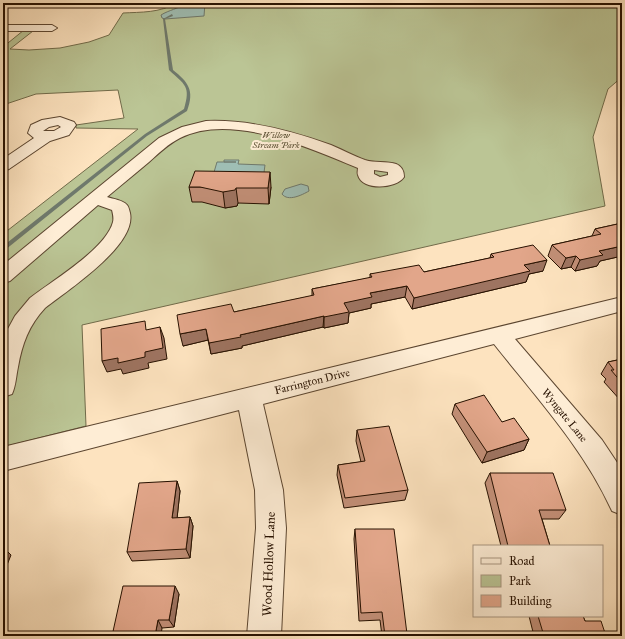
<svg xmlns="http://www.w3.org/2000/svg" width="625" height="639" font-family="'IM FELL Great Primer',serif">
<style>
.green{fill:#bbc595;stroke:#716b4a}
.water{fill:#9fbeb4;stroke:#6f796c}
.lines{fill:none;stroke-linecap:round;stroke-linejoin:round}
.stream{fill:#6f796c;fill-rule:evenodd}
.minor-casing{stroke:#5c4630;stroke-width:2}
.minor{fill:#feedd5;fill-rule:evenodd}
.wall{fill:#c28f77;stroke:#271100}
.shaded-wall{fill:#9e7461;stroke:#271100}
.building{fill:#e2a68a;stroke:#271100}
.labels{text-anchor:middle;stroke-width:4;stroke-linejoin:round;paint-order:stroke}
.far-park-label{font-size:9px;font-style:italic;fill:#5b5034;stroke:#feedd5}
.street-label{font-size:11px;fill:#271100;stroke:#feedd5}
.near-street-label{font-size:13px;fill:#271100;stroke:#feedd5}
</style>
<rect width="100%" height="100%" fill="#fde3bf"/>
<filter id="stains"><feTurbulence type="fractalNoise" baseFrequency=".005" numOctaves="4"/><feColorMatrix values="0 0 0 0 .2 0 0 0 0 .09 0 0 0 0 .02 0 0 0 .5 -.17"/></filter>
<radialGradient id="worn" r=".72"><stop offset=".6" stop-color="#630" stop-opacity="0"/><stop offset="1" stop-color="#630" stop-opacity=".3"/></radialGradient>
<path class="green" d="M176,3H622V77L608,89L593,137L605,206L82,325L86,426L3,447V234L138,129L76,128V125L124,118L118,90L36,94L3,105V47L24,30L33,31L10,49L29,50L60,48L89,42L109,35L123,13C141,12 160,13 176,3Z"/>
<path class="water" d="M186,3H205L204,16L165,19L162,18L161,15C169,10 178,9 186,3Z
M224,160H239L238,164L265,165L263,180L212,179L217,162H236H224Z
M301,184L308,186L309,191C302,195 288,202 282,194L285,189Z"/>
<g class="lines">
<path class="stream" d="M172,14L173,16L165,19L173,70C188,82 195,90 187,111L147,136L5,250L3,251V246L145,134L184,109C191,86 185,85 169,70L163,19Z"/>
<defs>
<path id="minor" d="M3,25H52L57,28L52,31H3Z
M60,117L74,122L76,125L69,135L50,141L9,169L3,171V159L34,138L28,133L31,125L42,120ZM58,125L61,127L54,131H43L49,127Z
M206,121C248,119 292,131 331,145C343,150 354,156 365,160C374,163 386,161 396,164C401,166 404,170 404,177C396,189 362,191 358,175C357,173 358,170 358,168C310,148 231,112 180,138C168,144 159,153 149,162C135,174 121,185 107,197C113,199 123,200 127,205C129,207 129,210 130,213C137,245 68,290 45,308C29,325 22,344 18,367C16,376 16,385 12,394L3,397V338L15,316L30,298C52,281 106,249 113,222C114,218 113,214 112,210L98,205L10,281L3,283V265L159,138L182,127ZM374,170L388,172V175L380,177L374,174Z
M622,297V311L515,339L602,440L622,470V515L612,511C584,449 536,397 494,344L263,404L283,490L286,528L281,636H247L256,528L255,490L239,410L3,471V447Z"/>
</defs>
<use href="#minor" class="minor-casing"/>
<use href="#minor" class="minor"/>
</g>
<path class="wall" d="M189,187H271L269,204L238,203L237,206L225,208L202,202H192Z
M622,223V256L600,261L597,266L575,271L571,267L561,269L548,256L552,245L592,236L595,229Z
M491,254L543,271L529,274L526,282L412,309L405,297L371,304V308L349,313L348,323L324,328L323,327L242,346V348L211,354L208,340L183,346L234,312L312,296V289L370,278V274L424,272L490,258Z
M622,359V401H621L604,382L606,379L601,374L608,362Z
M455,404L502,422L529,439L524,450L482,463L452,414Z
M357,430L408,490L405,500L344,508L337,475L338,465L361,462L356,441Z
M490,473L566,510L559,519H542L550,546H501L485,483Z
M177,481L180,491L177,518L190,517L193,526L190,558L132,561L127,552Z
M355,529L407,634L425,636H382L380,620L359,621L354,539Z
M179,594L174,627L162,628L112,636Z
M529,616H583L585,621L606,636H534Z"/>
<path class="shaded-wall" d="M270,172L271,187L269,204L268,188Z
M236,188L238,203L237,206L225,208L223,192Z
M622,246V256L600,261L597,266L575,271L580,260L599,251Z
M576,256L571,267L561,269L566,258Z
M547,260L543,271L529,274L526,282L412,309L414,298L524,265Z
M407,286L405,297L371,304V308L349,313L348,323L324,328V317L344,303L370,293Z
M324,316L323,327L242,346V348L211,354L209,343L240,335Z
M160,327L164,338L167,359L148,363L149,368L123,374L121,369L107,372L102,361Z
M206,329L208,340L183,346L180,334Z
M529,439L524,450L482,463L487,452Z
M177,481L180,491L176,528L172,518Z
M190,517L193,526L190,558L186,549Z
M3,547L11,555L3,575Z
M175,586L179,594L174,627L169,620Z
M158,620L162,628L161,636H155Z"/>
<path class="building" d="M195,171L270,172L268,188H236L235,190L223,192L200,187H189Z
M622,223V246L599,251L603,255L580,260L576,256L566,258L552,245L601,234L595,229Z
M533,245L547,260L524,265L530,271L414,298L407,286L370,293L372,297L344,303L349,312L324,317V316L240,335L241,337L209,343L206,329L180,334L177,315L231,304L234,312L314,295L312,289L372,277L370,274L419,265L424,272L494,257L491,254Z
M145,321L146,330L160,327L163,348L145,352V357L118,363V358L102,361L101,329Z
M622,359V383L611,370H614L608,362Z
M484,395L502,422L514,418L529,439L487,452L455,404Z
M389,426L408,490L345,498L338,465L365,461L357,430Z
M490,473H553L566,510H539L550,546H508Z
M177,481L172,518L190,517L186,549L127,552L139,483Z
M355,529H394L407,634L424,633L425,636H385L382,612L361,613Z
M123,586H175L169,620H158L155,636H112Z
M538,616H583L585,621H601L606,636H544Z"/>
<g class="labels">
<g class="far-park-label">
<text x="276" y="138">Willow<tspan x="276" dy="10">Stream Park</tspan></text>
</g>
<g class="street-label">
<text transform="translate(312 381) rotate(-14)" y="4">Farrington Drive</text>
<text transform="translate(565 415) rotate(51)" y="4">Wyngate Lane</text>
</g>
<g class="near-street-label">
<text transform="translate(268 564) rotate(-88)" y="5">Wood Hollow Lane</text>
</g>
</g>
<rect width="625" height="639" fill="none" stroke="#fde3bf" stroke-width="16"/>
<rect x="4" y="4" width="617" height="631" fill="none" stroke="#271100" stroke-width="2"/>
<rect x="8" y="8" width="609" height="623" fill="none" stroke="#271100"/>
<rect x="473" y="545" width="130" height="72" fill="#feedd5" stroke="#a89580"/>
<rect x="481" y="558" width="20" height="6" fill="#feedd5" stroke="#a89580"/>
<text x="509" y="565" font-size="12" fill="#271100">Road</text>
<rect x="481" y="575" width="20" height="12" fill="#bbc595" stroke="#a89580"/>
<text x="509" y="585" font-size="12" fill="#271100">Park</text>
<rect x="481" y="595" width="20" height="12" fill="#e2a68a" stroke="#a89580"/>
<text x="509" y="605" font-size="12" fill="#271100">Building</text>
<rect width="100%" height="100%" filter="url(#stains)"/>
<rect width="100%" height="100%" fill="url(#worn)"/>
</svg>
